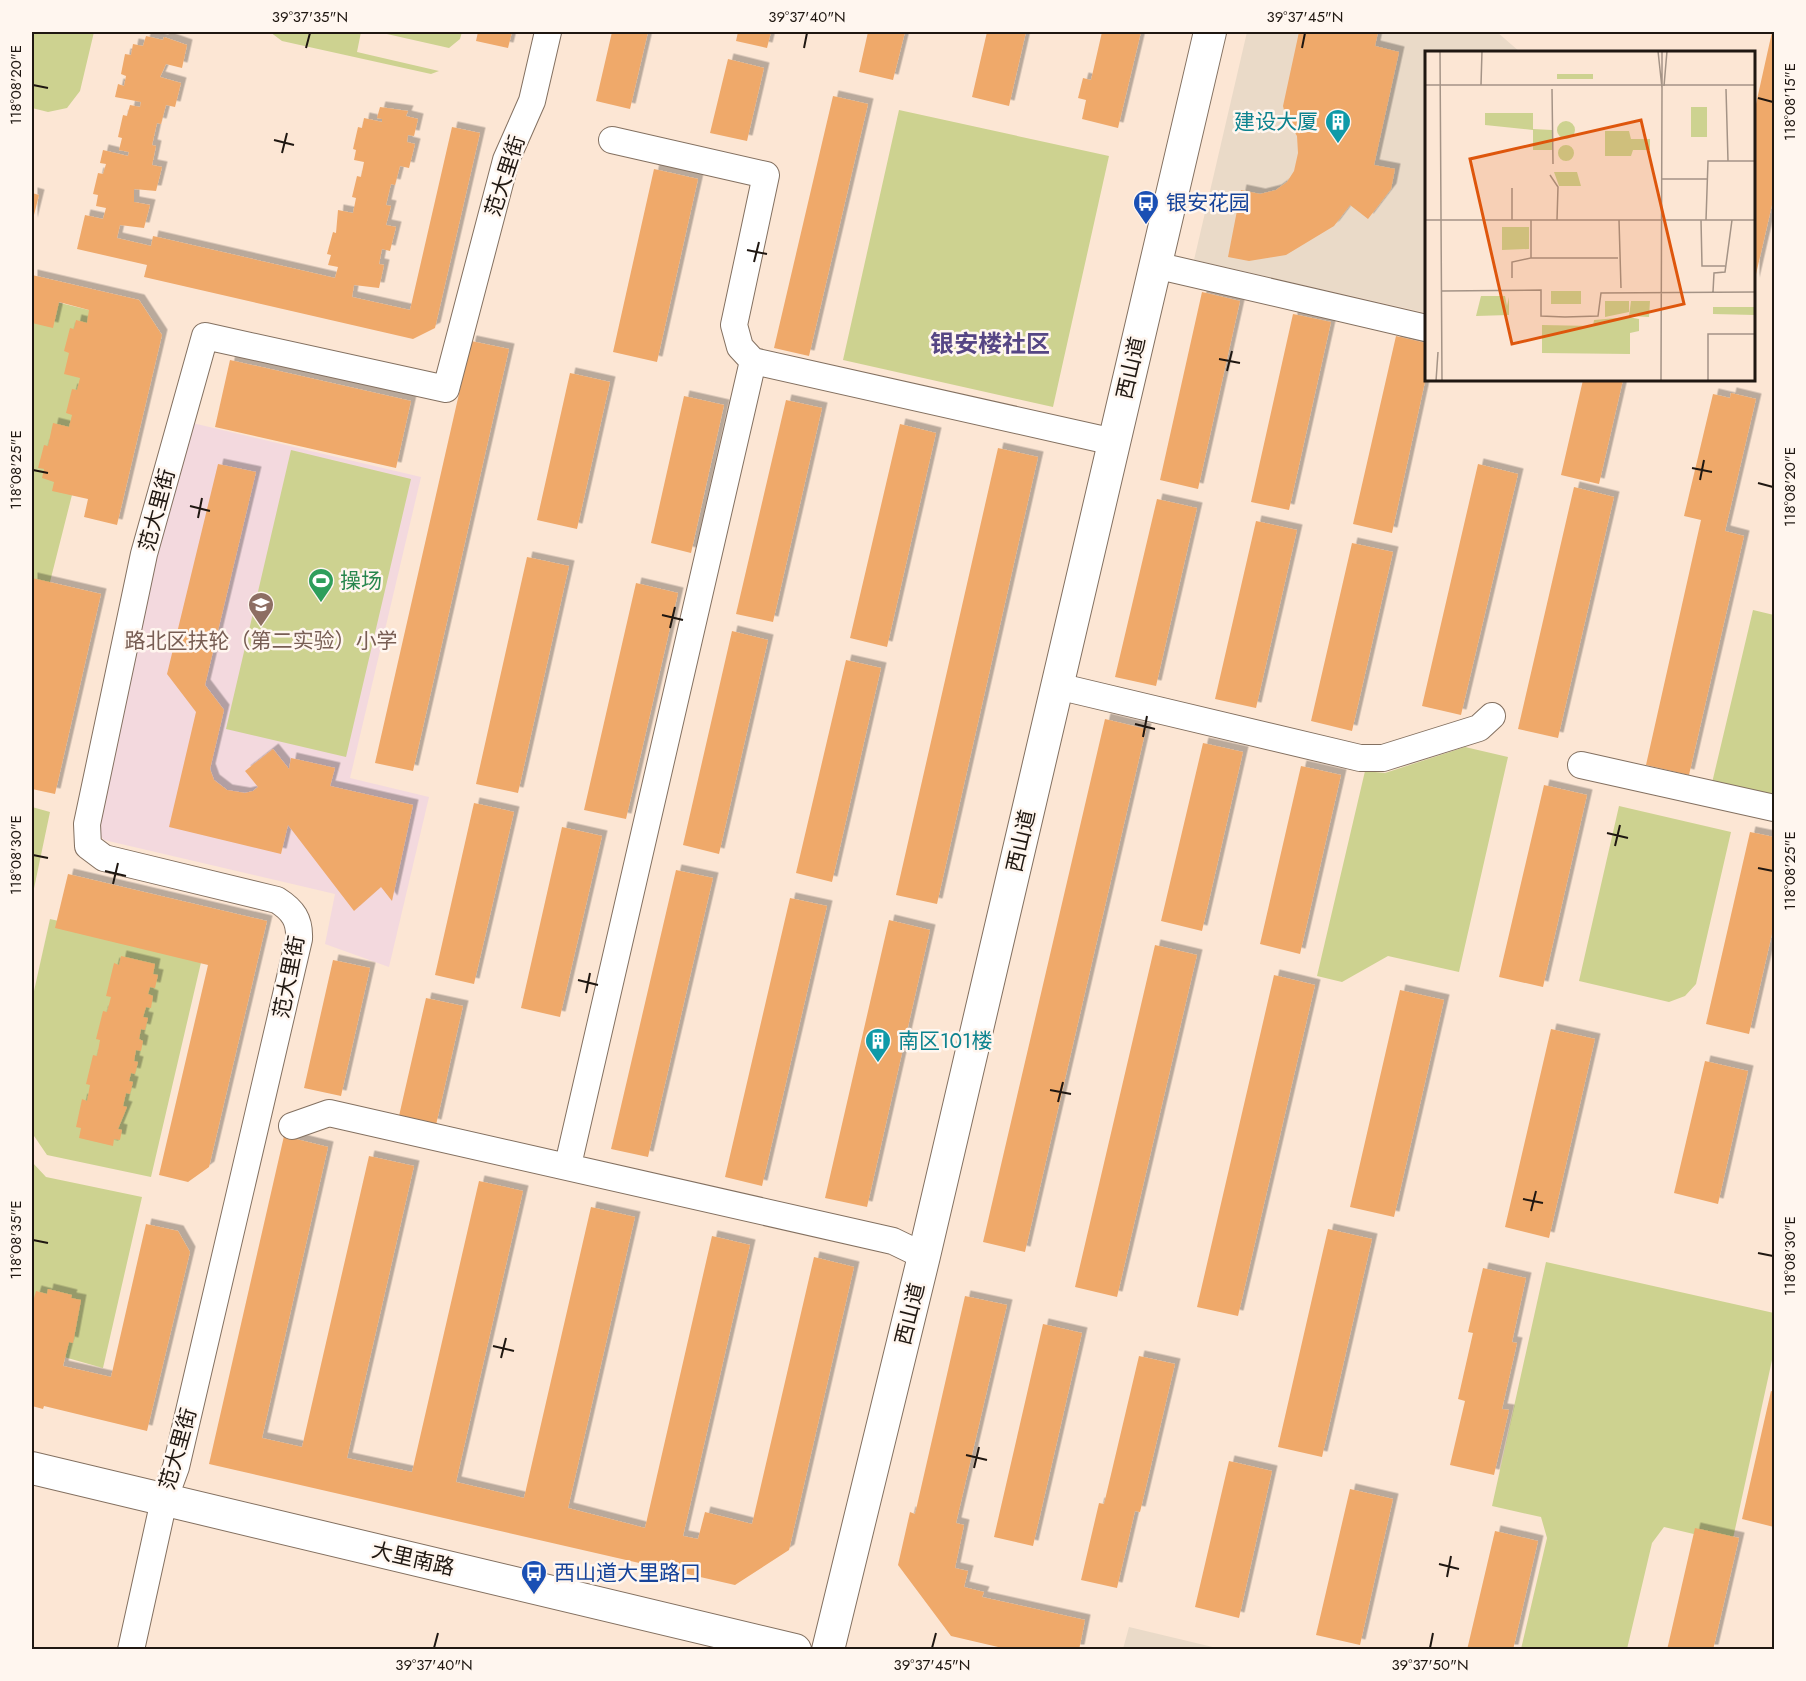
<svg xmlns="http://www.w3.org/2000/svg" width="1806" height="1681" font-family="Jost,'Noto Sans SC',sans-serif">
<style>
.commercial{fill:#eadac8}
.education{fill:#f3d9de}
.green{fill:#cdd290}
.building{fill:#efa96b;filter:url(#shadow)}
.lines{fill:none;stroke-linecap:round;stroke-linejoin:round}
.minor-casing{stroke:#837060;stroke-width:28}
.tertiary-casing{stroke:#837060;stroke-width:34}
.minor{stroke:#fff;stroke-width:26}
.tertiary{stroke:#fff;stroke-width:32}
.ticks{fill:none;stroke:#1f1711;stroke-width:2}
.labels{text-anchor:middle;stroke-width:5;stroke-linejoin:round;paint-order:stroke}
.culture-label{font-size:21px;fill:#0d838f;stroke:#fff6ef;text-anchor:end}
.street-label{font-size:21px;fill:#1f1711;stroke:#fff6ef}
.transit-label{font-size:21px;fill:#164399;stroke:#fff6ef;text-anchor:start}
.leisure-label{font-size:21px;fill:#27864d;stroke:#fff6ef;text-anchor:start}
.education-label{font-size:21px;fill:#785e54;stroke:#fff6ef}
.quarter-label{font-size:24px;font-weight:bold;fill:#564684;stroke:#fff6ef}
.inset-road{fill:none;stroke:#a49386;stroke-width:1.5}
.view{fill:#de560c;fill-opacity:0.15;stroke:#de560c;stroke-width:3}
.inset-edge{fill:none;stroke:#1f1711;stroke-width:3}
.neatline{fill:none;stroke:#1f1711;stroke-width:2}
.ticks-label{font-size:15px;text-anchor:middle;fill:#1f1711}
</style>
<defs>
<filter id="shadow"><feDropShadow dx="5.5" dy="-5.5" stdDeviation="0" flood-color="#0004"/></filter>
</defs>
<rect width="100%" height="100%" fill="#fce6d4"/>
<path class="commercial" d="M1247,32H1497L1520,52H1426V313L1194,260Z
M1129,1627L1221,1649H1123Z"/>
<path class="education" d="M184,421L421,477L350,778L429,797L389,967L325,944L335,894L104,840L92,827Z"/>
<path class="green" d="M32,32H94L80,91L67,108L48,112L32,108Z
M270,32H361L357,52L439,71L431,74L282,41Z
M378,32H462L460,39L449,48Z
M899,110L1109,156L1053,407L843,360Z
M32,296L117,317L32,653Z
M291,450L411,479L346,757L226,729Z
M1753,610L1774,615V797L1712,783Z
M1465,747L1508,757L1459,972L1388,956L1342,982L1317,976L1365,771L1385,773Z
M1619,806L1731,832L1696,984L1685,996L1669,1002L1579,981Z
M32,807L50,812L32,898Z
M50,919L203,954L151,1177L47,1155L32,1133V1000Z
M32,1162L46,1177L142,1197L103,1368L32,1348Z
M1546,1262L1774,1313V1351L1732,1543L1664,1527L1652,1543L1627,1649H1521L1547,1538L1541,1517L1492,1506Z"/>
<path class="building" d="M478,32H512L508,48L476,41Z
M612,32H648L630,109L596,101Z
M738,32H771L767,48L736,41Z
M868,32H905L893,80L859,72Z
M987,32H1026L1009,106L972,97Z
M1102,32H1141L1118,128L1082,119L1086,100L1078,98L1083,78L1091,80Z
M1299,32H1378L1375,46L1399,52L1374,165L1395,169L1391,189L1368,219L1350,205L1334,226L1286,255L1249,261L1228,257L1241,190L1260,194L1276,190L1287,182L1294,171L1298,153L1297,136L1286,118L1283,106Z
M1772,32H1774V196L1754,283V113Z
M146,36L163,40L164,37L187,45L182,68L166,64L160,77L181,83L175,107L166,105L161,124L157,123L152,145L156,146L152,165L162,167L156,191L134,189V202L150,205L144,228L120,225L117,238L151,246L153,236L335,278L338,267L328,265L331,255L327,254L333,232L336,233L338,210L353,213L356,198L352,197L357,176L361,177L364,162L354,160L356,150L353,149L358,127L362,128L364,118L382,122V119L377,118L380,107L408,111L406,116L418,119L414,136L408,135L407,142L415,144L409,168L400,166L395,185L391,184L386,205L391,206L386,225L396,227L390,251L382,249L379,264L384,265L379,288L354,285L352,297L410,310L452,127L480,133L435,328L413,339L144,277L147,265L77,249L85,215L103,219L106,208L96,206L98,195L93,194L98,173L103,174L106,164L100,163L103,150L128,156L129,152L119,150L122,138L118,137L123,115L127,116L130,105L140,107L141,102L115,97L118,84L124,86L126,76L121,74L125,54L131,55L133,44L143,46Z
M728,59L764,68L747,141L710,133Z
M833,96L868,104L809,356L774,348Z
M654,169L698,179L657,362L613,352Z
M32,193L39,195L32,223Z
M32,275L139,300L162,335L117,525L84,517L88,499L52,491L54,482L42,478L44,469L38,468L44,445L48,446L53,423L69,427L72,415L66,413L72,389L77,390L80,378L64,374L69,353L64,351L70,328L74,329L76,320L87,323L89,310L59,302L53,328L32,323Z
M1202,292L1240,301L1198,489L1160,480Z
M1293,314L1331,322L1289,510L1251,502Z
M1396,336L1426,343V377L1392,533L1353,524Z
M471,341L509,349L413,771L375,763Z
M230,360L411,401L396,468L215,427Z
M570,373L610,382L577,529L537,520Z
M1583,380H1623L1599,484L1561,475Z
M1731,393L1756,399L1725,531L1744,536L1689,775L1646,765L1701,520L1684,516L1713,394L1730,398Z
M684,396L724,405L691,553L651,543Z
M786,400L822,408L773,622L736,614Z
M900,424L936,433L887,647L850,638Z
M998,448L1038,457L937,904L896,895Z
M218,464L256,472L205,685L224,710L210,769L214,780L227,790L245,793L253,791L258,787L245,771L273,749L289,769L291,758L335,768L330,786L413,805L392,901L381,887L354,911L288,825L281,854L169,827L196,712L167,674Z
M1478,464L1518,474L1461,715L1422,706Z
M1574,487L1614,497L1558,738L1518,729Z
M1157,499L1197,508L1156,686L1115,677Z
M1256,521L1297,530L1256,708L1215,699Z
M1352,543L1393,552L1352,731L1311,721Z
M527,557L569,566L518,793L476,784Z
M32,578L101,594L55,794L32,789Z
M636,583L678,593L626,819L584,810Z
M732,631L768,640L719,854L683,845Z
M846,660L881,668L832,882L796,873Z
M1105,719L1146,729L1025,1252L983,1242Z
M1203,743L1243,752L1202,931L1161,921Z
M1301,766L1341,775L1300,954L1260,944Z
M1544,785L1587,795L1543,987L1499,977Z
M474,803L514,812L474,984L435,975Z
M562,827L602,836L560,1017L521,1008Z
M1750,832L1774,837V925L1749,1034L1706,1024Z
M676,870L713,878L648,1157L611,1149Z
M68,874L267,921L209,1167L188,1182L159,1175L208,965L55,928Z
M790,898L827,906L762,1186L725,1177Z
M889,920L930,930L867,1207L825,1198Z
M1155,945L1197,955L1117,1297L1075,1287Z
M121,956L155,964L153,974L158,975L155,988L150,987L148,994L153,996L151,1008L146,1007L143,1017L148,1018L145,1030L141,1029L139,1039L143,1041L141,1051L136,1050L134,1061L138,1062L135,1074L131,1073L129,1081L133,1082L130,1094L126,1093L123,1106L127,1107L118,1129L122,1130L120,1140L114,1139L113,1146L79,1138L81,1128L76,1127L82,1099L87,1101L90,1085L86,1084L93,1055L97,1056L100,1040L96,1039L103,1011L107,1012L111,997L106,996L114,963L119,965Z
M333,960L370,968L341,1096L304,1088Z
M1274,975L1315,985L1238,1316L1197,1307Z
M1400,990L1444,1000L1394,1217L1350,1207Z
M426,998L463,1006L436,1125L399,1116Z
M1551,1029L1595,1039L1549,1238L1505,1227Z
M1705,1061L1748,1071L1718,1204L1674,1193Z
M284,1136L328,1147L262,1438L302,1447L369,1156L414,1166L347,1458L412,1472L479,1181L523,1191L456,1482L524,1498L591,1207L635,1217L568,1508L645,1528L712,1236L750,1245L683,1536L698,1539L705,1512L752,1524L814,1257L854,1267L789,1550L735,1585L209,1464Z
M146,1224L178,1231L190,1252L147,1431L44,1406L43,1409L32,1406V1305L36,1291L47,1294L48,1289L72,1295L71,1298L81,1300L73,1343L69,1342L63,1366L111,1377Z
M1328,1229L1372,1239L1322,1457L1278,1447Z
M1483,1268L1526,1278L1512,1342L1517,1343L1502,1409L1509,1410L1494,1475L1450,1465L1465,1401L1458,1399L1473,1333L1468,1332Z
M965,1296L1007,1305L956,1523L964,1525L955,1568L968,1571L964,1587L984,1592L982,1597L1085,1620L1079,1650H1011L951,1636L898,1565L910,1512L915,1514Z
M1043,1324L1082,1333L1033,1546L994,1537Z
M1139,1356L1175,1364L1140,1512L1135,1511L1117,1588L1081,1580L1099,1503L1104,1504Z
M1771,1391L1774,1392V1527L1742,1519Z
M1229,1461L1272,1471L1239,1618L1195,1607Z
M1350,1489L1393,1499L1360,1645L1316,1635Z
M1695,1528L1739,1538L1713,1650H1667Z
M1495,1531L1538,1541L1513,1650H1467Z"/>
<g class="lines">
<defs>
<path id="minor" d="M612,140L766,175L734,325L740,347L753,361L1114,442
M1155,265L1426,328
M1057,686L1360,758H1383L1479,728L1492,716
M1581,765L1774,808
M292,1126L329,1113L893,1241L924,1256
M568,1165L753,361
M131,1650L164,1500L176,1467L299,939C300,920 293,910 277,900L104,858L88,846L87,824L144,554L205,336L446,389L506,160L532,101L548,32"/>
<path id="tertiary" d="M32,1468L795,1650
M828,1650L924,1256L1210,32"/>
</defs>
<use href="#minor" class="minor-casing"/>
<use href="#tertiary" class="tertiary-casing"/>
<use href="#minor" class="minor"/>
<use href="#tertiary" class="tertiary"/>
</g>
<path class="ticks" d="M306,48L310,33M804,48L807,33M1302,48L1305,33M33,85L48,88M1758,98L1773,102M274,140L294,145M282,153L287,133M747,250L767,254M754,262L759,242M1219,359L1240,363M1227,371L1232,351M1692,468L1712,472M33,470L48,473M1700,480L1704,460M1758,483L1773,487M190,506L210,511M198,518L202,498M662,615L683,620M670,628L675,607M1135,724L1155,729M1143,737L1147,716M1607,833L1628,838M1615,846L1620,825M33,855L48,858M1758,868L1773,871M105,871L126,876M113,884L118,863M578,980L598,985M586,993L590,973M1050,1090L1071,1094M1058,1102L1063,1082M1523,1199L1543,1203M1531,1211L1536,1191M33,1240L48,1243M1758,1253L1773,1256M493,1346L514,1351M501,1358L506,1338M966,1455L987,1460M974,1468L979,1447M1439,1564L1459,1569M1447,1577L1451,1556M434,1648L438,1633M932,1648L936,1633M1430,1648L1433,1633"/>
<defs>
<symbol id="building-pin" viewBox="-11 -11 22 30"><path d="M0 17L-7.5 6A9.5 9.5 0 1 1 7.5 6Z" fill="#0f9aa8" stroke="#fff6ef"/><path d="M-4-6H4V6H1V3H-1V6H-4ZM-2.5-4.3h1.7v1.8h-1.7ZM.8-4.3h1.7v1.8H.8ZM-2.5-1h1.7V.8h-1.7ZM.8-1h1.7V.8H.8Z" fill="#fff"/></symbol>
<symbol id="bus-pin" viewBox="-11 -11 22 30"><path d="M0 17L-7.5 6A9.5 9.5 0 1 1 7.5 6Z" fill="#1a4fb4" stroke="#fff6ef"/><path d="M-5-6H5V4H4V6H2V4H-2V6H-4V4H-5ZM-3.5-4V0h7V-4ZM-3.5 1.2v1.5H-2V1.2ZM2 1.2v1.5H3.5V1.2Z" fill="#fff"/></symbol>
<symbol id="stadium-pin" viewBox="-11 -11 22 30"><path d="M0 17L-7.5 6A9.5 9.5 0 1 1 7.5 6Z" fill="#2e9e5b" stroke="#fff6ef"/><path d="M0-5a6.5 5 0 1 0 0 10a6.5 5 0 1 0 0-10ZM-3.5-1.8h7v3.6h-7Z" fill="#fff"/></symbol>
<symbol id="school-pin" viewBox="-11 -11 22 30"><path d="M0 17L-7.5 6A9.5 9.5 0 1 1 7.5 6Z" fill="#8d6e63" stroke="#fff6ef"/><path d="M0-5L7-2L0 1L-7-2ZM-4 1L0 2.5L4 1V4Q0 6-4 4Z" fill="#fff"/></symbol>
</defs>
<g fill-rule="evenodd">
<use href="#building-pin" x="1323" y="107" width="30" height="40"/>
<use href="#bus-pin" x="1131" y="188" width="30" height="40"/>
<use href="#stadium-pin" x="306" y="566" width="30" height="40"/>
<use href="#school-pin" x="246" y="590" width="30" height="40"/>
<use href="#building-pin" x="863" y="1026" width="30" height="40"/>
<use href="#bus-pin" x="519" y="1558" width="30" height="40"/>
</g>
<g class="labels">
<g class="culture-label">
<text x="1318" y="129">建设大厦</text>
<text x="898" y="1048" text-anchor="start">南区101楼</text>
</g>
<g class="street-label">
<text transform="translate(505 176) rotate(-72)" y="7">范大里街</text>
<text transform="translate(1131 368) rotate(-77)" y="7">西山道</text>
<text transform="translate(157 510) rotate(-75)" y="7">范大里街</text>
<text transform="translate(1021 841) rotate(-77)" y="7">西山道</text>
<text transform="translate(289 977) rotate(-79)" y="7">范大里街</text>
<text transform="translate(910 1314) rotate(-76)" y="7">西山道</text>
<text transform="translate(178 1449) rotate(-74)" y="7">范大里街</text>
<text transform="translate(413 1559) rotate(13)" y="7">大里南路</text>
</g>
<g class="transit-label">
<text x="1166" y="210">银安花园</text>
<text x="554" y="1580">西山道大里路口</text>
</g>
<g class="leisure-label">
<text x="340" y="588">操场</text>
</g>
<g class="education-label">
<text x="261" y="648">路北区扶轮（第二实验）小学</text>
</g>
<g class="quarter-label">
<text x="990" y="352">银安楼社区</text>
</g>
</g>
<g transform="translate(1425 51)">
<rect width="330" height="330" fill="#fce6d4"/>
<path d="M132,23H168V28H132ZM266,56H282V86H266ZM60,62H108V78L127,79V99H108V79L60,74ZM132 79a9 9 0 1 1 18 0a9 9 0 1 1-18 0ZM180,80H204L206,88H225V99H208L206,105H180ZM133 102a8 8 0 1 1 16 0a8 8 0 1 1-16 0ZM129,121H152L156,135H134ZM77,176H104V198L77,199ZM126,240H156V253H126ZM56,245H80L82,255L84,246V264L51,265ZM180,250H204V261L180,266ZM206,250H225L224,266L204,265ZM288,256H330V264L288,263ZM203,266L214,268V280L205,282V303L117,302V274L168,275L169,269Z" fill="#cdd290"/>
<path class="inset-road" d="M15,0L17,330M233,0L237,37L236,330M237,0V37M0,34H330M56,34L57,0M239,35L242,0M127,38L128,113M301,38L303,110M125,124L133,136L132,169M237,128H283M87,137V169M0,169H330M194,169L196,237M276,169L277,215H300M281,169L283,110H330M106,207H193M87,227V211L106,207V169M17,240L116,239V265L140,266L173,265L176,242L330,241M288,241L289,222L300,221L307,169M11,330L13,301M283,330V283H330"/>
<path class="view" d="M216,69L259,253L87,293L45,108Z"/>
<rect width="330" height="330" class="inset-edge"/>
</g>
<rect width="1806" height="1681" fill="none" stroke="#fff6ef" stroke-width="66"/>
<rect x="33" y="33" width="1740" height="1615" class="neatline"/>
<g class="ticks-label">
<text x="310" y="22">39°37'35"N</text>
<text x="807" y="22">39°37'40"N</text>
<text x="1305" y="22">39°37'45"N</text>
<text transform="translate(16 85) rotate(-90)" y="5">118°08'20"E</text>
<text transform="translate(1790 102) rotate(-90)" y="5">118°08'15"E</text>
<text transform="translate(16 470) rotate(-90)" y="5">118°08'25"E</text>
<text transform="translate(1790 487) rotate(-90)" y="5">118°08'20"E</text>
<text transform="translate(16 855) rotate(-90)" y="5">118°08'30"E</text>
<text transform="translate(1790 871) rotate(-90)" y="5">118°08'25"E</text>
<text transform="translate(16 1240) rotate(-90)" y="5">118°08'35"E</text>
<text transform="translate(1790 1256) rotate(-90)" y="5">118°08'30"E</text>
<text x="434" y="1670">39°37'40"N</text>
<text x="932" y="1670">39°37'45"N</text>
<text x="1430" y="1670">39°37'50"N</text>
</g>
</svg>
